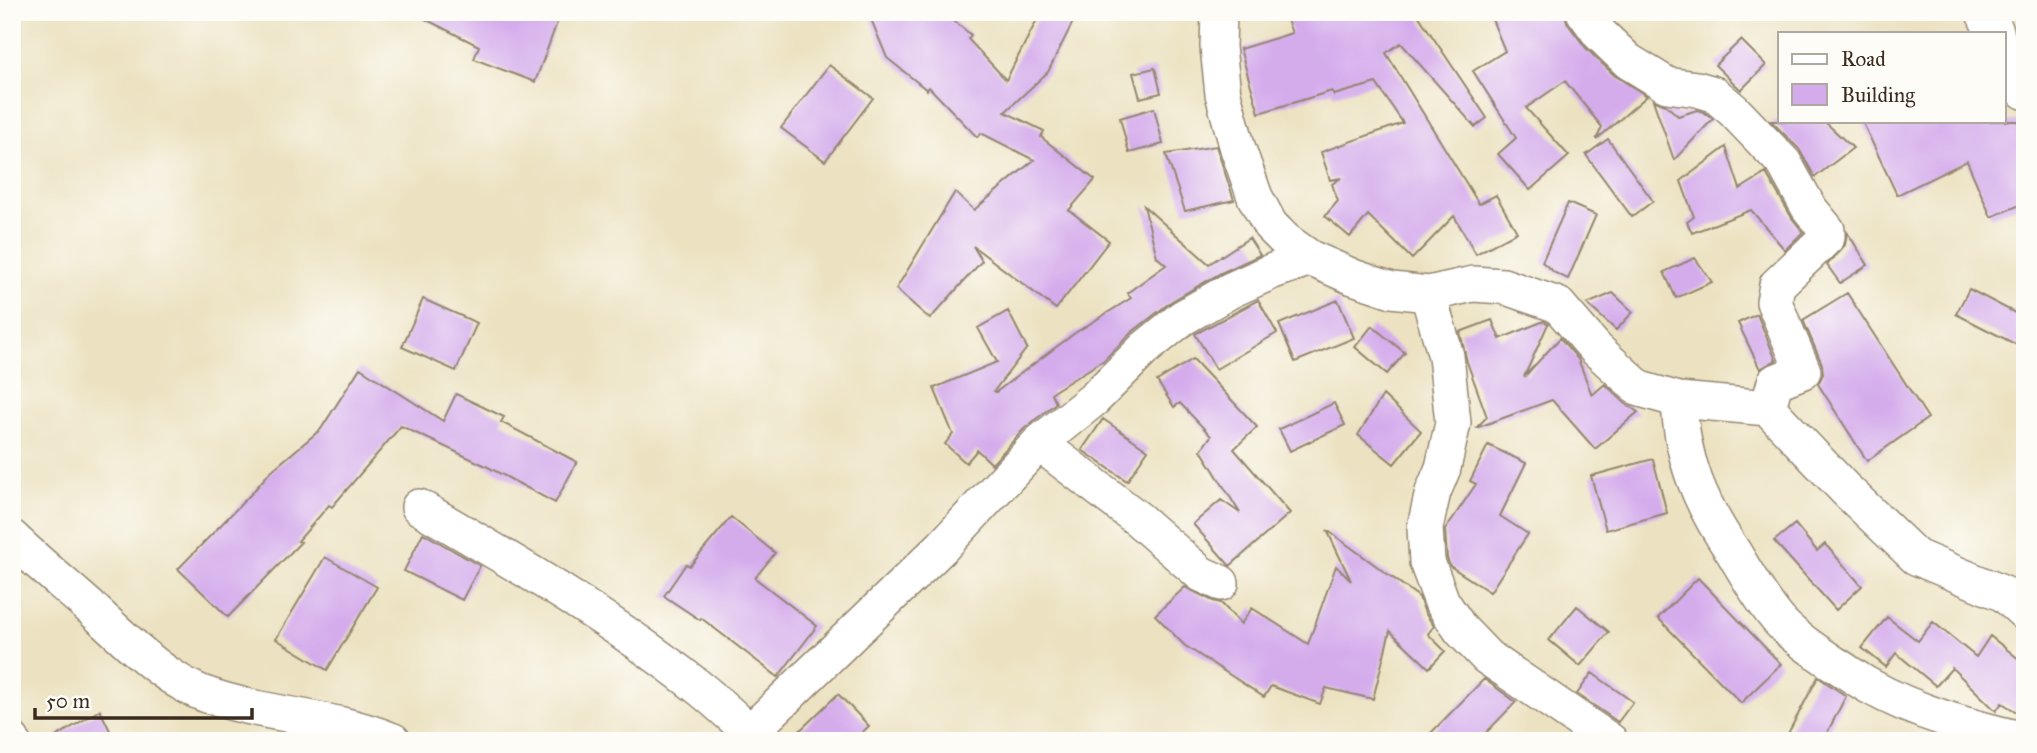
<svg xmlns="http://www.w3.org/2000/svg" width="2037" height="753" font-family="'IM FELL Great Primer',serif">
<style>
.building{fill:#d4acec}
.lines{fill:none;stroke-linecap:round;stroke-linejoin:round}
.minor-casing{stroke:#948670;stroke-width:38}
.major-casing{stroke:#948670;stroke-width:41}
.minor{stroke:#fff;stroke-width:35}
.major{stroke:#fff;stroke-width:38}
</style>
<rect width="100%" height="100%" fill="#fdfcf7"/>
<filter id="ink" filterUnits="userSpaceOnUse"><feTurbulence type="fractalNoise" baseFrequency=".0143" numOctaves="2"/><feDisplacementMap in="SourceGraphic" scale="14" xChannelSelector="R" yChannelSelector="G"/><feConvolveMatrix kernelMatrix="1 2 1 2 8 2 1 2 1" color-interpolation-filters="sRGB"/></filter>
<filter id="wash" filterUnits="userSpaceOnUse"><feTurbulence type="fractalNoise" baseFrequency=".00686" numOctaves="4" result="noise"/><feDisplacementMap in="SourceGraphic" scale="28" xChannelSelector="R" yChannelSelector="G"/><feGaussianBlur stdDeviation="1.57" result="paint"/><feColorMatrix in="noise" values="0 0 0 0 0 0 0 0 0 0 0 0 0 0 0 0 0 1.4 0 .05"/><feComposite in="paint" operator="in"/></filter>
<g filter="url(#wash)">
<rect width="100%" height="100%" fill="#ece2c1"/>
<g id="blocks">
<path class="building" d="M411,12H561L535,82L474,59L479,46Z
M868,12H943L971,35L968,39L1006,80L1041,12H1054L1073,22L1048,72L1005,112L1044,131L1041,137L1095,180L1069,210L1109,241L1056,309L973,246L982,261L930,319L896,289L955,192L974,210L1034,160L981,133L977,137L929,87L927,90L887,58Z
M1284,12H1416L1487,118L1475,127L1401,43L1386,53L1479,204L1496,195L1517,232L1476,254L1454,216L1412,259L1368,215L1350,237L1325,216L1338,201L1332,184L1341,178L1330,180L1321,152L1403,123L1376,83L1334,95L1332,91L1259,113L1240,49L1292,33Z
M1489,12H1564L1568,24L1586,48L1614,75L1647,96L1596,140L1602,127L1565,81L1526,108L1569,156L1530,190L1498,154L1516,138L1473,71L1505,51Z
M1741,40L1766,65L1741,90L1715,65Z
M829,65L873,98L825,161L781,128Z
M1155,68L1161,93L1140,98L1133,73Z
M1653,100L1666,105L1678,116L1697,110L1704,112L1713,119L1674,160Z
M1154,108L1163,144L1129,153L1120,118Z
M1771,121H1824L1853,148L1815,177L1799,149Z
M1862,121H2018L2025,137V203L1991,217L1967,161L1897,195Z
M1608,139L1653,201L1632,217L1586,155Z
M1216,146L1234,200L1185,211L1166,154Z
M1726,147L1740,189L1766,173L1792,218L1803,232L1785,250L1751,210L1692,233L1687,222L1694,217L1681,181Z
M1568,203L1596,215L1568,279L1555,273L1542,262Z
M1144,206L1209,264L1249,238L1260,255L1221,273L1172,301L1131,333L1104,360L1051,393L1056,403L1024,429L992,464L977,450L966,463L945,444L953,434L934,388L997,362L978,328L1008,311L1027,348L994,391L996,392L1075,333L1131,298L1127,293L1166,265L1157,257Z
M1847,232L1868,265L1840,283L1827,265L1845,245Z
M1695,258L1712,282L1676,298L1664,272Z
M1969,289L2025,318V349L1956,314Z
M1613,293L1633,312L1616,330L1587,304Z
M1847,293L1928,418L1867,461L1818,384L1823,374L1822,364L1803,320Z
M423,299L477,323L456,371L402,347Z
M1258,300L1277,333L1216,369L1195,334Z
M1338,300L1354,338L1295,362L1279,324Z
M1757,314L1776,360L1760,369L1738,323Z
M1492,320L1500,339L1544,321L1548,324L1524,377L1560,338L1578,359L1592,395L1605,384L1626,404L1638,412L1595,449L1552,400L1476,428L1487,417L1467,362L1460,332Z
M1372,326L1405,353L1387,374L1355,347Z
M1193,359L1257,427L1234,449L1290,513L1230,566L1193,524L1221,500L1240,513L1201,450L1211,436L1180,403L1174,407L1157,381Z
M360,368L443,421L456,394L504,417L501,422L577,462L555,503L486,466L401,426L332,507L329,505L298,541L301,542L228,617L178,569L251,494L270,472L321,429Z
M1383,395L1421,431L1394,464L1358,435Z
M1334,403L1345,425L1290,451L1279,429Z
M1103,419L1148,450L1127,481L1082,450Z
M1488,445L1526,463L1500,516L1528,534L1490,592L1450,566L1447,558L1445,530L1476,484L1470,481Z
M1653,459L1667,513L1606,530L1591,476Z
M731,517L775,553L755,578L817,626L778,677L701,618L700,620L664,596L686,564L690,566Z
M1795,524L1817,551L1825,544L1862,586L1836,610L1774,541Z
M1327,530L1419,597L1425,613L1434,626L1428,634L1445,651L1429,668L1390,631L1373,699L1326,688L1320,704L1271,686L1264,697L1184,645L1155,615L1185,587L1213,601L1221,603L1241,624L1252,608L1308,644L1336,566L1351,581Z
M423,533L480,566L462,600L404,571Z
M325,557L377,587L327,670L276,639Z
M1698,578L1781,664L1741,703L1658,618Z
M1577,606L1609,632L1580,666L1549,640Z
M1887,617L1918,641L1933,622L1976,657L1990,636L2025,664V717L2002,703L1996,711L1952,668L1936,686L1896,653L1886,667L1862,648Z
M1592,673L1633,702L1618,722L1577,694Z
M1818,677L1846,696L1823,741H1784Z
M1484,679L1516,702L1478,741H1423Z
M838,694L869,726L853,741H789Z
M100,710L115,741H49Z"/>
</g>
</g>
<g filter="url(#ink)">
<use href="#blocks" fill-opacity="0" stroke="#948670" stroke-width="2"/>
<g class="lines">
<defs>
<path id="minor" d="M1219,12L1218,47L1223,94L1238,149L1255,197L1270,225L1286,241L1310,258L1353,277L1392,290L1428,294L1473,284L1503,286L1558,305L1596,349L1640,389L1679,400L1768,408L1845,489L1916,557L2004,594L2025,613
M1584,12L1600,34L1628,61L1667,85L1697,89L1714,94L1733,110L1784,163L1809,208L1827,230V237L1824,240L1777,285L1774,302L1803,371L1775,382L1768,408
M1428,294L1446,356L1453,423L1443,468L1433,492L1425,527L1427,562L1442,602L1461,630L1487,657L1610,741
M1679,400C1681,459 1701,505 1734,553C1747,575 1765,606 1782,624C1796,639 1816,651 1833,663C1845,670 1856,679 1869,686C1917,713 1972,728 2025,740
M1039,443L1138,519L1201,574L1221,583
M419,507C516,563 614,620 702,690C718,703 734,718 750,732
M12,538C38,563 65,585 92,609C124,638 166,681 207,695C267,716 333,716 393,741
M12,740V741
M741,741L943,546L1039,443L1094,399L1144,349L1182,318L1231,290L1273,271L1310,258"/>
<path id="major" d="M1985,12L1995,33
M2004,49L2025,90"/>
</defs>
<use href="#minor" class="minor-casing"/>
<use href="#major" class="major-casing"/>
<use href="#minor" class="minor"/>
<use href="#major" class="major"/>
</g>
</g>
<rect width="2037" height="753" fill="none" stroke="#fdfcf7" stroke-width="42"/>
<rect x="1778" y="32" width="228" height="91" fill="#fdfcf7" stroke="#afa8a0" stroke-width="2"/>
<rect x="1792" y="54" width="35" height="10" fill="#ffffff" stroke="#afa8a0" stroke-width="2"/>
<text x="1841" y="66" font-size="21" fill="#3b2a1e">Road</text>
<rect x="1792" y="84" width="35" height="21" fill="#d4acec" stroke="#afa8a0" stroke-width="2"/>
<text x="1841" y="102" font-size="21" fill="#3b2a1e">Building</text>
<path d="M35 708v10h217v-10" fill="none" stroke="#3b2a1e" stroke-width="3.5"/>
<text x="46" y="708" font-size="21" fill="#3b2a1e" stroke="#fdfcf7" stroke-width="5" paint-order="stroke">50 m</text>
</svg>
